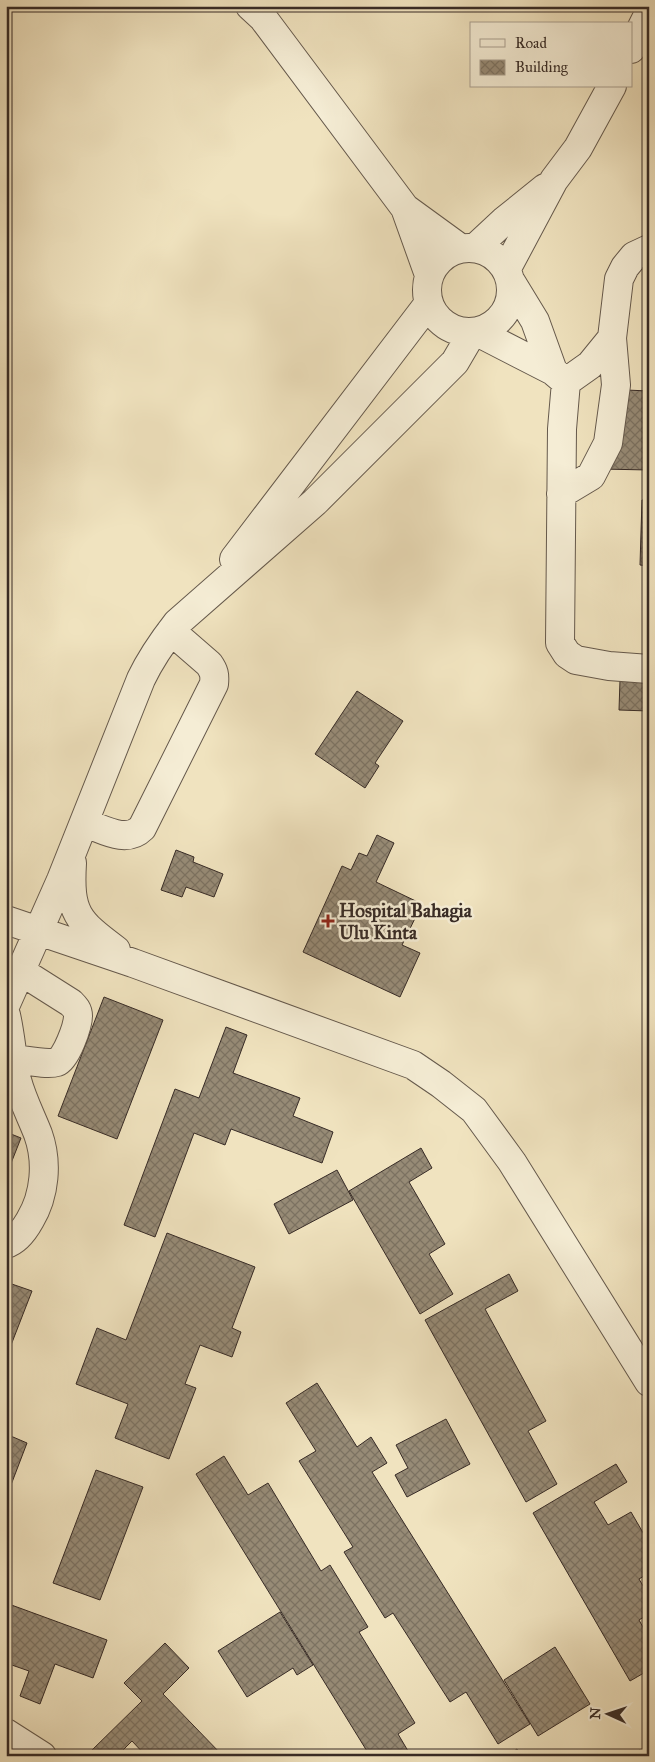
<svg xmlns="http://www.w3.org/2000/svg" width="655" height="1762" font-family="'IM FELL Great Primer',serif">
<style>
.building{fill:url(#building-cross-hatch);stroke:#372b26}
.lines{fill:none;stroke-linecap:round;stroke-linejoin:round}
.minor-casing{stroke:#65594c;stroke-width:30}
.minor{stroke:#f5edd5;stroke-width:28}
.poi-dot{fill:#8f2418;stroke:#f5edd5;stroke-width:2}
.labels{text-anchor:middle;stroke-width:5;stroke-linejoin:round;paint-order:stroke}
.poi-label{font-size:19px;font-weight:bold;fill:#372b26;stroke:#f5edd5;text-anchor:start}
</style>
<defs>
<pattern id="building-cross-hatch" width="8" height="8" patternUnits="userSpaceOnUse" patternTransform="scale(1.25)"><rect width="8" height="8" fill="#978b76"/><path d="M0 0l8 8M0 8l8-8" fill="none" stroke="#7c7261"/></pattern>
</defs>
<rect width="100%" height="100%" fill="#f0e3bf"/>
<filter id="stains"><feTurbulence type="fractalNoise" baseFrequency=".004" numOctaves="4"/><feColorMatrix values="0 0 0 0 .2 0 0 0 0 .09 0 0 0 0 .02 0 0 0 .5 -.17"/></filter>
<radialGradient id="worn" r=".72"><stop offset=".6" stop-color="#630" stop-opacity="0"/><stop offset="1" stop-color="#630" stop-opacity=".3"/></radialGradient>
<path class="building" d="M648,286H649V347H646Z
M603,389L649,391V470L601,469Z
M642,500H649V566L640,565Z
M620,680L649,681V711L619,710Z
M357,691L403,721L375,763L379,766L365,788L315,754Z
M377,835L394,843L376,882L422,904L402,945L420,953L400,997L303,952L342,866L351,870L359,853L367,856Z
M176,850L194,857L193,862L223,874L214,897L186,887L182,897L161,890Z
M104,997L163,1020L117,1139L58,1116Z
M226,1027L247,1035L233,1073L300,1098L293,1116L333,1132L322,1163L231,1129L225,1145L194,1133L155,1237L124,1225L175,1089L199,1098Z
M6,1132L21,1138L6,1176Z
M421,1148L432,1168L409,1182L445,1244L429,1254L453,1294L420,1314L349,1191Z
M337,1170L353,1200L289,1234L274,1204Z
M167,1233L255,1267L232,1328L241,1332L232,1357L200,1345L185,1384L196,1388L169,1459L115,1438L128,1404L76,1384L97,1328L126,1340Z
M509,1274L518,1291L485,1309L546,1421L528,1431L557,1484L526,1502L425,1320Z
M6,1282L32,1291L6,1358Z
M317,1383L357,1447L371,1437L387,1463L372,1472L530,1724L498,1744L466,1692L450,1702L393,1613L385,1618L344,1552L353,1547L299,1461L316,1451L286,1403Z
M446,1419L470,1464L407,1497L395,1475L408,1468L396,1445Z
M6,1434L27,1443L6,1498Z
M224,1456L248,1495L268,1483L321,1571L330,1565L368,1627L359,1632L415,1723L398,1734L411,1756H370L196,1474Z
M616,1464L627,1482L594,1502L608,1525L631,1512L649,1543V1573L639,1579L649,1596V1614L639,1620L649,1638V1670L630,1681L533,1513Z
M96,1470L143,1487L100,1600L53,1583Z
M6,1603L107,1640L93,1678L55,1664L40,1704L20,1696L29,1671L6,1663Z
M280,1612L313,1665L297,1675L293,1668L247,1697L218,1651Z
M165,1643L189,1668L163,1694L223,1756H146L132,1741L117,1756H93L90,1752L142,1701L124,1683Z
M555,1647L590,1704L538,1736L504,1680Z
M517,1749L521,1756H507Z
M640,1750L644,1756H629Z"/>
<g class="lines">
<defs>
<path id="minor" d="M250,6L263,18L405,208L429,275
M631,49L649,13
M405,208L460,248
M427 290a42 42 0 1 1 84 0a42 42 0 1 1-84 0Z
M475,248L504,221L545,188
M506,270L554,180L578,148L612,86
M510,280L535,321L553,371
M477,332L553,371L566,382L562,429L560,643L567,654L576,660L609,666L649,669
M566,382L590,365L612,338L619,279L625,267L634,256L649,249
M561,494L591,476L608,443L616,385L612,338
M234,559L429,303
M85,823C103,829 126,844 142,828L214,684C215,675 214,671 209,664L171,631
M72,863C69,913 77,921 116,950
M6,920L133,963L413,1065L441,1084L474,1110L512,1162L649,1382
M6,1004L61,880L141,679C151,658 163,641 177,623L315,502L455,362L472,333
M6,1015C11,1037 12,1059 17,1080C22,1099 31,1116 38,1134C48,1162 45,1195 30,1220C25,1229 16,1241 6,1244
M13,1059C24,1060 47,1065 57,1062C66,1059 78,1026 78,1016C78,1010 75,1007 71,1003L22,972
M6,1733L42,1756"/>
</defs>
<use href="#minor" class="minor-casing"/>
<use href="#minor" class="minor"/>
</g>
<path class="poi-dot" d="M325.5 913.5h5v5h5v5h-5v5h-5v-5h-5v-5h5z"/>
<g class="labels">
<g class="poi-label">
<text x="339" y="917">Hospital Bahagia<tspan x="339" dy="22">Ulu Kinta</tspan></text>
</g>
</g>
<rect width="655" height="1762" fill="none" stroke="#f0e3bf" stroke-width="25"/>
<rect x="8" y="8" width="640" height="1747" fill="none" stroke="#372b26" stroke-width="2.5"/>
<rect x="12" y="12" width="630" height="1737" fill="none" stroke="#372b26"/>
<rect x="470" y="22" width="162" height="65" fill="#f5edd5" stroke="#a99f8f"/>
<rect x="480" y="39" width="25" height="8" fill="#f5edd5" stroke="#a99f8f"/>
<text x="515" y="48" font-size="15" fill="#372b26">Road</text>
<rect x="480" y="60" width="25" height="15" fill="url(#building-cross-hatch)" stroke="#a99f8f"/>
<text x="515" y="72" font-size="15" fill="#372b26">Building</text>
<g transform="translate(608 1714) rotate(273)" stroke="#f5edd5" stroke-width="4" paint-order="stroke">
<path d="M0-4L9 19L0 12L-9 19Z" fill="#372b26"/>
<text y="-8" font-size="14" font-weight="bold" text-anchor="middle" fill="#372b26">N</text>
</g>
<rect width="100%" height="100%" filter="url(#stains)"/>
<rect width="100%" height="100%" fill="url(#worn)"/>
</svg>
